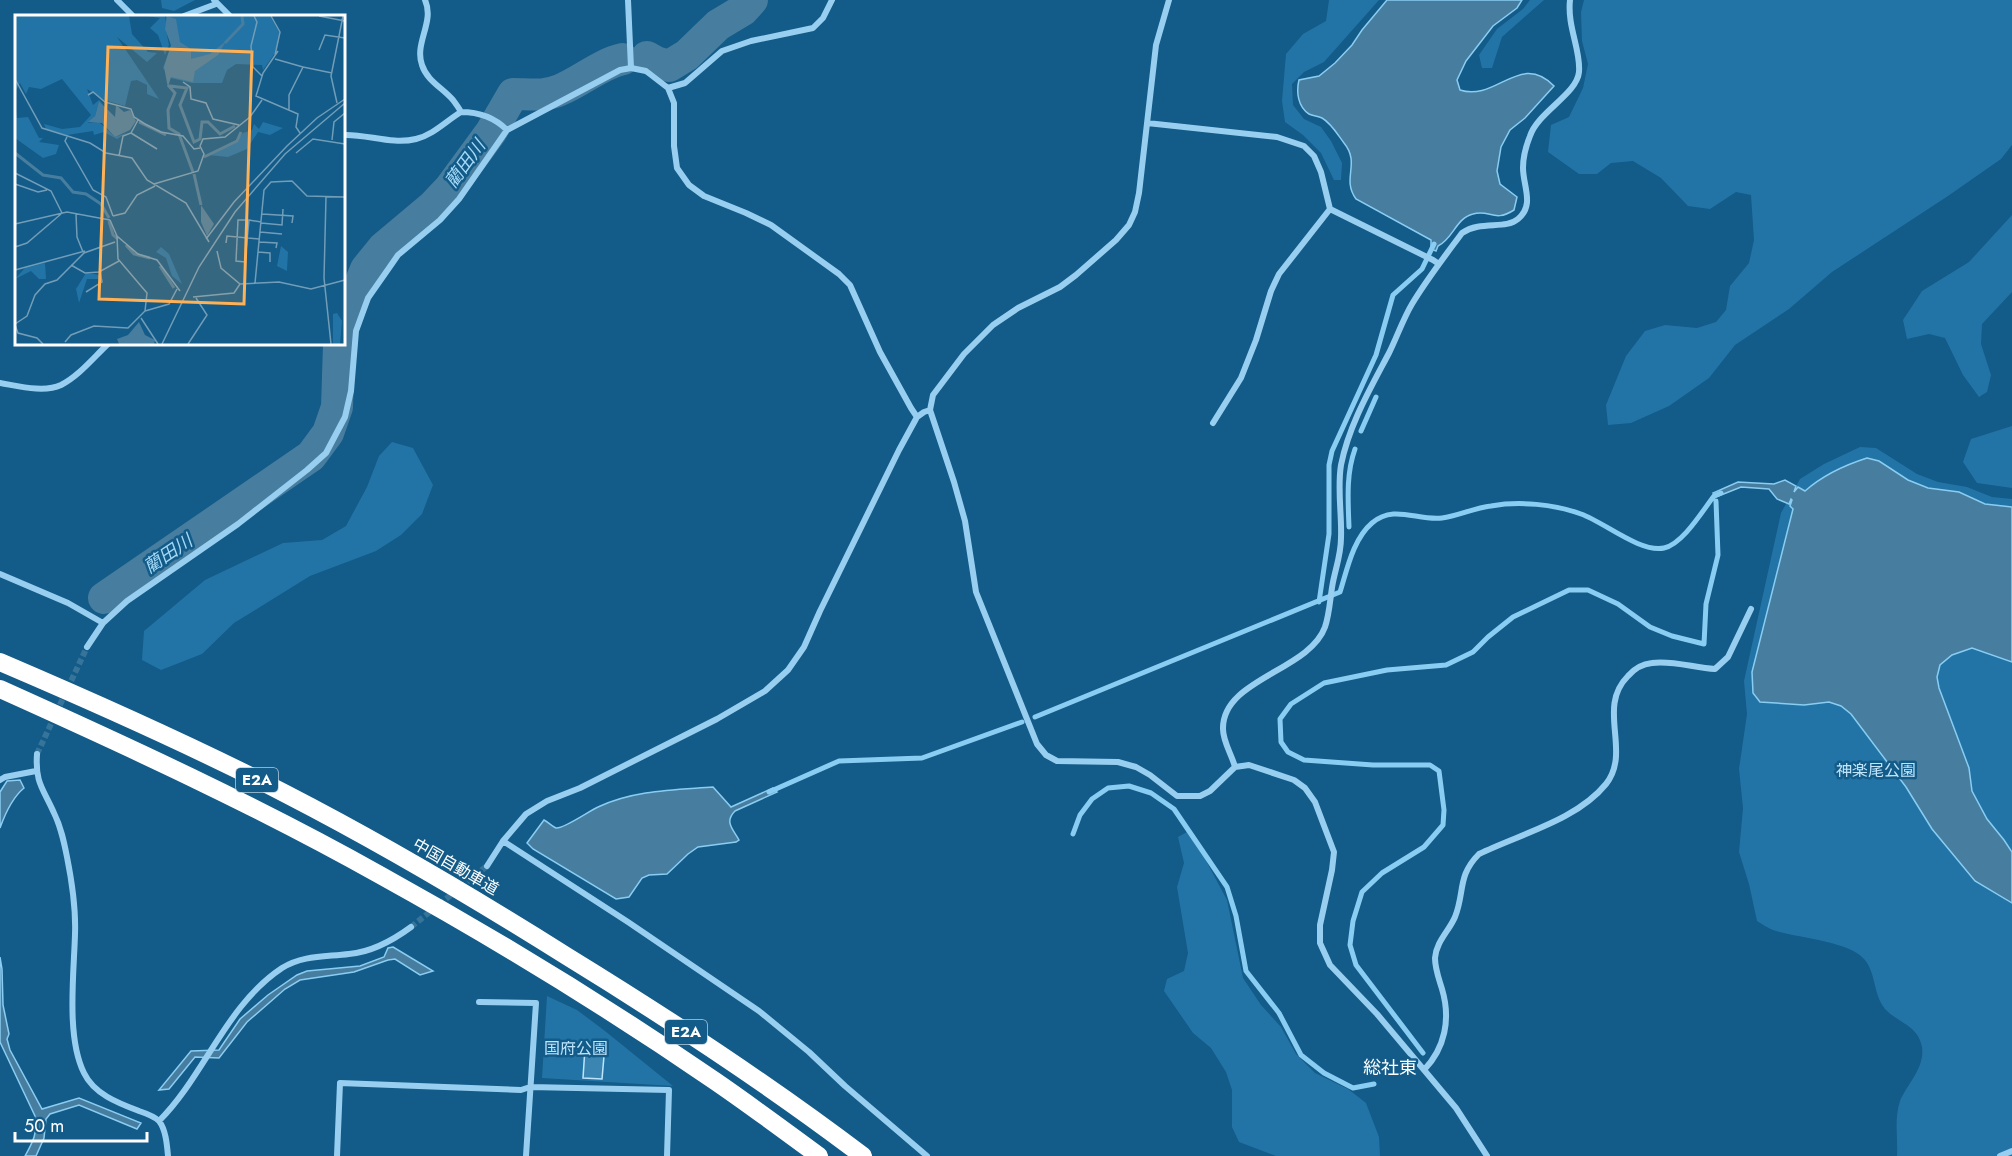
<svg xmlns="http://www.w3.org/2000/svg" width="2012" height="1156" font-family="Jost,'Noto Sans JP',sans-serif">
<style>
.green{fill:#2274a6}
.water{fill:#477d9e;stroke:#8acdf3;stroke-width:1.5}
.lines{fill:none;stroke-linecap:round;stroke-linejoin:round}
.stream{stroke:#8acdf3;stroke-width:5}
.river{stroke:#477d9e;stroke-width:32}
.building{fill:#3b85b2;stroke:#bee5fc;stroke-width:1.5}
.minor-tunnel{stroke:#36749a;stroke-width:6;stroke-dasharray:6 3;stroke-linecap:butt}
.minor{stroke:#98cff0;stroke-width:6}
.motorway{stroke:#fff;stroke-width:18}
.labels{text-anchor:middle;stroke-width:5;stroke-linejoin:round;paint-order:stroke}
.shield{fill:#135b88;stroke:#b8cedb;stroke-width:1.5}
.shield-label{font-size:15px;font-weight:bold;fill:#fff}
.park-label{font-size:16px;fill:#bee5fc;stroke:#135b88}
.street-label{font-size:16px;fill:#fff;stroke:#135b88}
.water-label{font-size:18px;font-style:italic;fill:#a4d9f7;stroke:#135b88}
.neighbourhood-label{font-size:18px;fill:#fff;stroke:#135b88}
.inset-river{fill:none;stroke:#477d9e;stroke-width:3}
.inset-road{fill:none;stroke:#719db8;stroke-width:1.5}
.view{fill:#ffb157;fill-opacity:0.15;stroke:#ffb157;stroke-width:3}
.inset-edge{fill:none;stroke:#fff;stroke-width:3}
</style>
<rect width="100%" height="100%" fill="#135b88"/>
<path class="green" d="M161,0H195L174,11L162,8Z
M1329,0H1379L1324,62L1304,72L1292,84L1293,105L1304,119L1321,127L1331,141L1342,163L1341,180H1334L1321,153L1303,135L1285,122L1282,101L1286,54L1303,34L1326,21Z
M1530,0H1544L1502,37L1492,68H1482L1479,55L1497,29L1523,9Z
M1584,0H2012V145L2001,159L1948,196L1832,272L1789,309L1735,345L1709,378L1669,406L1631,423L1608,425L1606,405L1626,356L1645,331L1665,325L1697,328L1716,322L1726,310L1730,286L1749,263L1754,240L1751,195L1736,192L1710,209L1688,206L1661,178L1633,161L1611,163L1597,174H1579L1548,152L1551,125L1569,117L1583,88L1588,64L1582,41L1581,12Z
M2012,215V292L1982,324L1981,344L1991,375L1987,392L1979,397L1963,375L1945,338L1929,334L1907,339L1903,320L1922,291L1969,262Z
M2012,426V488L1977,483L1963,462L1971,439Z
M392,442L413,448L433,485L422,514L401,535L376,551L310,576L234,623L202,654L161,670L142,660L144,631L205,580L283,543L322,540L346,526L367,487L379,456Z
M1860,447L1876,448L1917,474L1938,482L1967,487L1992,497L2012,499V1156H1897C1898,1138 1894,1119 1900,1101C1907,1084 1925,1068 1922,1047C1918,1025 1898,1023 1885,1009C1873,994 1876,972 1864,959C1849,941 1795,938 1773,930C1768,928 1762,924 1757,921L1749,884L1739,852L1743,808L1739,769L1747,714L1744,681L1781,513L1800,479L1824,464Z
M1187,832L1204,857L1227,900L1243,978L1261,1005L1281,1027L1296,1054L1315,1073L1348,1089L1366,1103L1379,1137L1380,1156H1276L1239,1142L1232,1127V1090L1226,1072L1211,1048L1193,1033L1164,991L1167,979L1184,971L1188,953L1177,887L1184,863L1178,837Z
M547,996L577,1010L605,1031L673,1086L542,1078Z"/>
<path class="water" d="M1387,0H1522L1517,8L1493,26L1466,61L1457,80L1460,90C1496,102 1520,51 1554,86L1525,118L1510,130L1501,147L1497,171L1500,184L1517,197L1514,210C1494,223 1490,209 1473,214C1456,218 1453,239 1438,246L1436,251L1431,249V240L1356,199C1341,178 1361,164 1344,143C1338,135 1331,123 1322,118C1318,116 1313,116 1309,114C1298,107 1296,92 1299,80L1319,76L1335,63L1352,45L1362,30Z
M1867,458L1879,461L1908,480L1928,488L1959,492L1985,504L2012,507V662L1972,648L1952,655L1940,665L1937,677L1939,688L1969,768L1972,791L1987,819L2004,840L2012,852V903L1975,881L1932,829L1906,787L1851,714L1841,706L1829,702L1804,705L1760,702L1753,693L1752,672L1793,509L1790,506L1792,500L1791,499L1789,504L1777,499L1769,489L1741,487L1716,497L1713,493L1738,482L1774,484L1785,480L1796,486L1794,492L1798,487L1805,491C1822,476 1845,465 1867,458Z
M20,780L24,788C13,797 5,814 0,828V792L7,781Z
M713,787L731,807L773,788L777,792L735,811C724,822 733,829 739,840L736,842L698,847L688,854L667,874L649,875L642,878L629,897L616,899L533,849L527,843L544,820C548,822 553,827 556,828C564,829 589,811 598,807C634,790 674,790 713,787Z
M393,947L433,971L420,975L395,959L388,960L354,972L300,980L285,989L247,1022L219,1058L195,1057L169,1089L159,1090L191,1051L219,1050L240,1019L268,995L297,975L307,971L360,966L384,957L388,948Z
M0,957L2,969L3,1005L9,1034L7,1039L10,1050L42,1109L79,1098L141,1123L137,1129L79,1105L50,1114L46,1119L44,1138L36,1156H25C33,1142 38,1132 35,1116L0,1042Z"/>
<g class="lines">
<path class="stream" d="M1361,431L1376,397
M1349,527C1348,500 1346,474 1355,449
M1319,602L1329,534V465L1332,451L1376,355L1393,295L1422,269L1434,244
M1035,717L1340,592C1347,570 1353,539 1372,523C1394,504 1417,521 1442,518C1458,516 1474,508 1491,506C1519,501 1554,504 1581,514C1604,522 1640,553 1664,548C1683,544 1703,510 1714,496L1721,493
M769,792L839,761L922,758L1022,722
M1073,834L1080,815L1092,799L1108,788L1129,786L1151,793L1174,809L1227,887L1236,916L1246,971L1279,1013L1301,1055L1324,1073L1353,1088L1374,1084
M1423,1053L1356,965L1350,945L1353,921L1362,892L1382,873L1424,847L1443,825L1444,810L1439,771L1430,765H1373L1304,760L1288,752L1281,742L1280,719L1291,704L1324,683L1387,670L1446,665L1473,652L1488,637L1513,617L1569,590H1588L1618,604L1650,627L1672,636L1704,644L1706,604L1718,555L1716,501"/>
<path class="river" d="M647,57L656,62L669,66L687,55L718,25L743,10L752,0
M344,323L366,269L383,248L433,206L450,188L491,132L513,94C529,94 544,97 560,90C582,81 600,64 623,59
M104,598L311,456L328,433L337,407L339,344"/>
</g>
<path class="building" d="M585,1048L600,1049L599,1055L604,1056L602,1079L583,1078Z"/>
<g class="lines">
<path class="minor-tunnel" d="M37,754L87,647
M411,927L487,866"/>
<path class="minor" d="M117,0L133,16
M214,0L230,16
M425,0C435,22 414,43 422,65C427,81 443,88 453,100C456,104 459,108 461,112
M628,0L631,68
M1169,0L1156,45L1139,193L1135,212L1129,225L1116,240L1076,275L1060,287L1018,308L993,325L964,354L933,395L930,410L954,482L965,521L976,592L1037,744L1046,755L1057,761L1118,762L1136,767L1150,775L1177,796H1200L1210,791L1235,767L1249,765L1294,780L1305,788L1315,802L1334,852L1332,870L1320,925V943L1330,965L1377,1014L1456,1108L1487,1156
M184,16L216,4
M668,88L685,83L722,51L751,41L813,28L823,18L832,0
M1147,123L1277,137L1304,146L1314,156L1321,172L1330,209L1433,260L1439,264
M344,135C367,134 392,145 416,139C433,135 446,121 461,112C479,112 495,118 507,130
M0,383C18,386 44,393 61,385C79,376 94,357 108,344
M1213,423L1241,378L1256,340L1271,291L1279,274L1330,209
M0,574L68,603L103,623
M87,647L103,623L127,601L238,524L307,470L326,453L345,417L351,391L356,331L368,298L389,268L398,255L440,220L459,199L507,130L620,70L631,68L646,71L668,88L674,103V146L677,168L689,185L704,196L746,213L771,225L839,274L850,285L880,352L911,408L917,417
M37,754C35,783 43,788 54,813C61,827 64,842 67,857C72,882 76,908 75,934C74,973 66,1037 84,1073C94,1094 118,1103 139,1111C145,1113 154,1116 159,1121C166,1130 167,1145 168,1156
M1235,767C1232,755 1223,742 1223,729C1222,679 1309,671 1325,627C1330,612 1330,597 1333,582C1336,567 1341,554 1341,538C1342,514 1337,489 1341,465C1349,425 1370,389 1389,353C1397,337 1403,319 1412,304C1427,279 1445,256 1462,233C1481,220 1505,230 1518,219C1535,205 1523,186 1523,168C1523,157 1526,146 1530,136C1538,112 1577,94 1579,72C1581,50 1567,27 1570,0
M0,780L5,777L36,771
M503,841L628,922L759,1011L809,1052L845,1086L927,1156
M487,866L503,841L526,814L547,801L580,788L717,719L765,691L788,670L804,647L820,611L899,450L917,417L924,412L930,410
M479,1002L536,1003L526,1156
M1424,1070C1445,1048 1451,1019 1442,989C1439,979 1435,969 1435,958C1436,942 1449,931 1455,917C1465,892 1457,876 1479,854C1520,834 1577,820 1606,784C1632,751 1596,708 1628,676C1634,669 1642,664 1652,663C1672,660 1695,668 1715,669L1728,657L1751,609
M159,1121C205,1075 226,1005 282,968C303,955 325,957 349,954C372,952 392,941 411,927
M337,1156L340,1083L521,1090L530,1087L669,1090L667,1156
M2000,1156L2012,1151"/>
<path class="motorway" d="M0,662C96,703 193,746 286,794C383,844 476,899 568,957C669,1019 768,1084 863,1156
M0,689C129,747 257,806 380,875C494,938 607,1007 715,1081C750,1105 785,1131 819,1156"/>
</g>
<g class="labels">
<g class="shield">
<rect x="236" y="768" width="42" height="24" rx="4.5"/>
<rect x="665" y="1020" width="42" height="24" rx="4.5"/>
</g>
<g class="shield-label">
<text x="257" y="785">E2A</text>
<text x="686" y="1037">E2A</text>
</g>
<g class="park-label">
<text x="1876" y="776">神楽尾公園</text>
<text x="576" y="1054">国府公園</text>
</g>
<g class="street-label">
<text transform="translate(456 866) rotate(30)" y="6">中国自動車道</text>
</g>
<g class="water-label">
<text transform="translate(465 164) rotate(-54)" y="6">藺田川</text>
<text transform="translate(168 554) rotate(-34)" y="6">藺田川</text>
</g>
<g class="neighbourhood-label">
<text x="1390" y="1074">総社東</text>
</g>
</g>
<g transform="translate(15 15)">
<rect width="330" height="330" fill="#135b88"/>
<path d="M0,1H114L117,19L133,37L142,38L132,47L102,22L144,84L132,79V70L122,65L116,66L110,91L89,85L72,74L78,90L84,85L99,97L84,86L80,101L73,108L84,107L100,122L112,118L102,124L89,117L79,120L78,116L52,120L31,114L29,109L47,114L65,112L76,100L47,64L26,74L14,72L11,79L5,68L0,77ZM132,1H150L151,7V1H255L264,17L260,38L248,55L247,50L221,49L212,55L207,68H177L156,63L148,53L156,31L150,10L154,30L150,40L143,20L135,13L145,3ZM0,89L2,103L13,102L24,123H28L24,127L44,130L41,139L28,143L0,123ZM248,107L268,113L255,120L243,117L232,134L213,142L194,140L221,126L228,118L237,115L239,109L244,114ZM266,231L273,237L272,256L262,251ZM146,232L154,239L167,269L157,261L151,243L141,237ZM30,248L31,264H24L16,256L0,264L10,253ZM71,258L85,260L86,264H72L64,288L61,274ZM322,298L327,306L325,329H318V299Z" fill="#2274a6"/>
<path d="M152,1L161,4L165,27L176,34V44L195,39L211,26L203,40L180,56L178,67L156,62L153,72L152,68L149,52L156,30L150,14ZM84,86L100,102L101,90L109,97L115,95L121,106L115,115L100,122L87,108L73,107L80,101ZM186,190L199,209L192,221L186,207ZM124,307L130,320L140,325L139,329H104L102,324L113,320Z" fill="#477d9e"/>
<path class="inset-river" d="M210,28L228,9L227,1M153,70L160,78L153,95L154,113L164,119L178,157M155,71L172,73L165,90L179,127L185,124L187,107H193L205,119L220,111M124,107L151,120M0,138L28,160L46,163L58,177L71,179L86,189L94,203M189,142L222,126L226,117M179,159L186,190M94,206L98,220L103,224M111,230L119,239L135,243M145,251L159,273"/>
<path class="inset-road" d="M239,1L242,7L236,31L238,52L247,61M256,1L265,17L260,40M304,1L330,6M304,35L310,20L330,23M263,36L248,58L241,81L283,99L281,112L285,118M260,44L288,52L274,80V96M288,52L317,58M0,64L27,113L75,128L91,138L117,143L132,165L171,188L194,227M168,67L175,72L176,84L191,88L198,104L224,110M73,80L78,77L90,87L116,94L119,102L130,109L146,117L168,121L179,134L185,133M322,88L316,61L328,1M116,118L142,134M52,122L50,126L78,175L91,182L98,201M317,125L319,107L330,98M281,138L298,124L330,129M104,141L108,121L116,118L123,105M0,158L36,176L47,198M0,169L23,177L32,175M139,169L183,156L189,139L185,131L188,124L210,122L235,102L247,85M330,171V211M311,182L309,263L316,329M61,199L62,222L68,237M247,199L278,201L277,208M98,201L110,198L122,180L140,171M95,205L102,221L123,239L142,245L165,276M234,205L230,247L221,246L223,205H234L246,207M246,208L267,210L268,194M0,209L52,197L95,205M245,217L267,219M191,224L219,187L272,131L302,103L330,84M244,227L262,228L261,233M211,228L212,221L244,224M0,232L12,228L46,199M202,236L206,253L225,269L264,267L296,274L330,265M243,237L255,238V247M56,250L70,258L84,257L104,246M0,255L70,236M240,268L249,175L256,167L277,166L292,181L330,182M71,277L87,267L85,257M178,282L219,278L225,269M130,296L154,289L162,274M126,303L143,329M0,309L12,301L20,280L30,269L42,265L69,238L100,227M0,310L3,318L22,323L28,329M50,327L56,320L79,311L113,313L130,296L132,278L103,244L102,221M147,329L184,252L220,197L270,139L330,88M173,329L192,300L181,283"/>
<path class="view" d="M93,32L237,37L229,289L84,284Z"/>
<rect width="330" height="330" class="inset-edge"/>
</g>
<path d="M15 1132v9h132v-9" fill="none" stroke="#ffffff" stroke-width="3"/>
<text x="24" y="1132" font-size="18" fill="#ffffff" stroke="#135b88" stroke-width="4.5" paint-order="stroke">50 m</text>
</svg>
